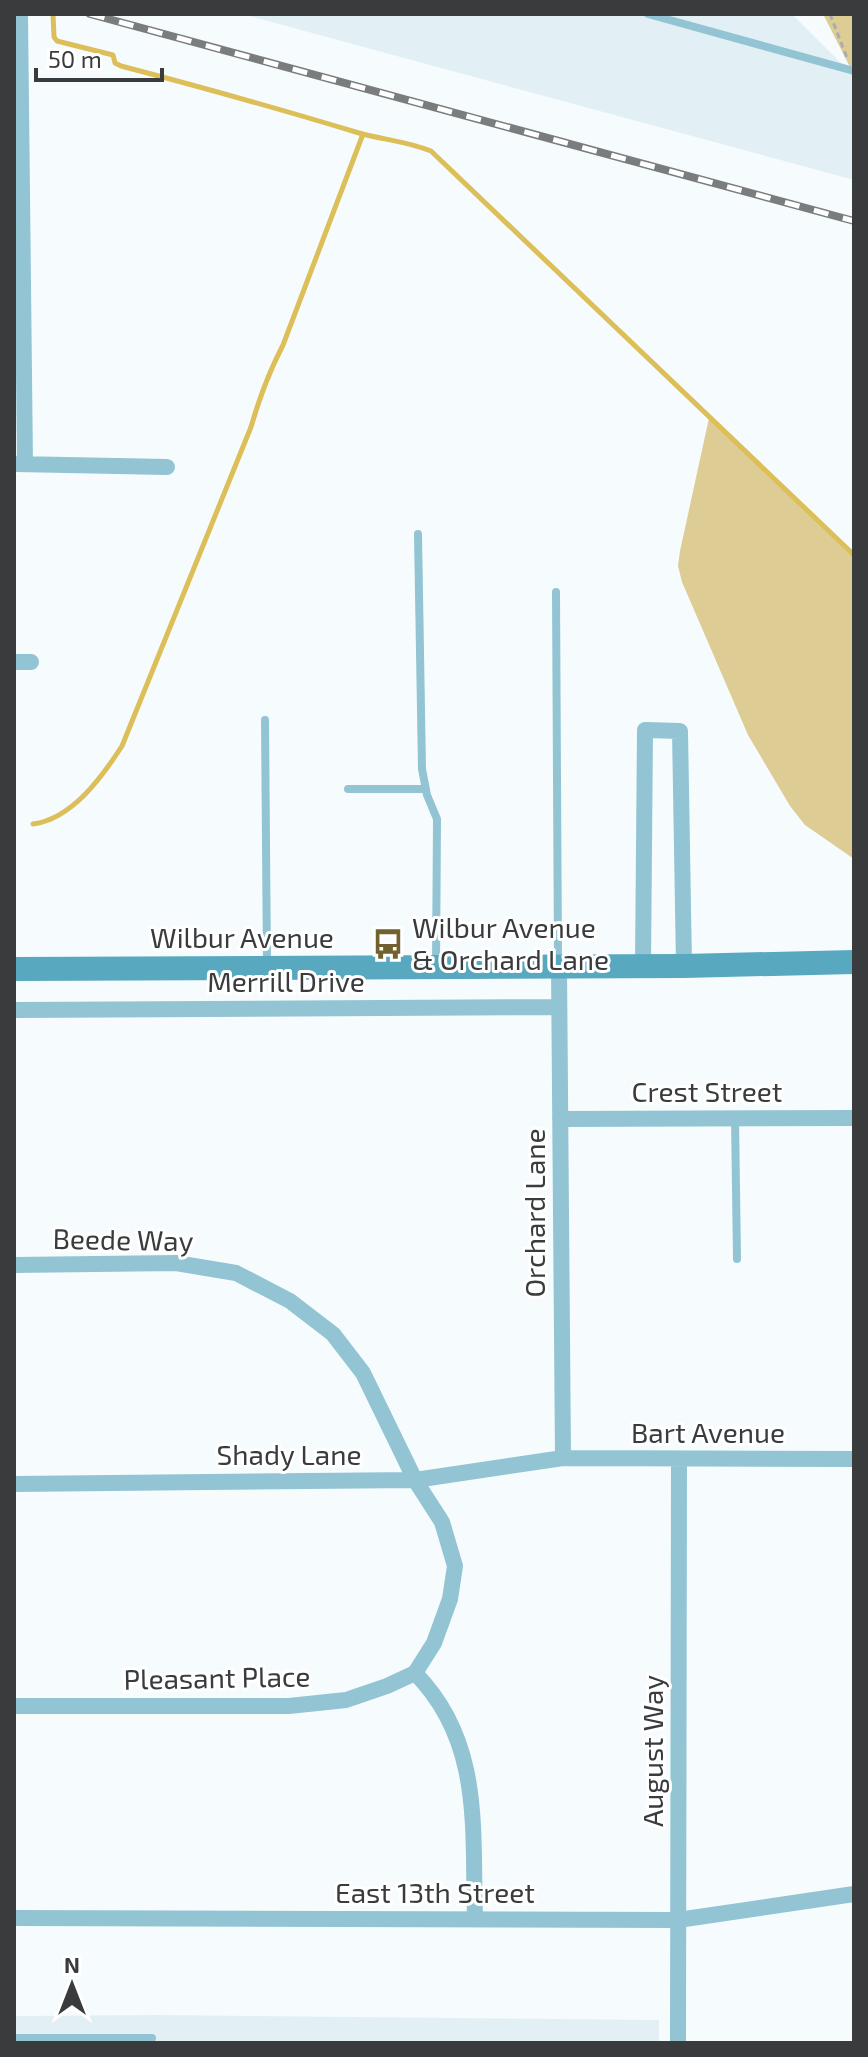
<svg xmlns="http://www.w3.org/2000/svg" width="868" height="2057" font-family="'Exo 2',sans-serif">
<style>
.built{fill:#e2f0f5}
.green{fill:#ddcc94}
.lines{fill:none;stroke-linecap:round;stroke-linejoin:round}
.stream{stroke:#dcbf59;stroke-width:5}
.path{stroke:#a9adaf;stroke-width:3;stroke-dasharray:6 4;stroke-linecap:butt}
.lane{stroke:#92c4d4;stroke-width:8}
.street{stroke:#92c4d4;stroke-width:16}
.secondary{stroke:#58a8c0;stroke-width:24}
.rail-casing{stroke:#797d7e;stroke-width:8}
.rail{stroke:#fff;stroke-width:5;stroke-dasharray:15;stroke-linecap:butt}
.labels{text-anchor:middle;stroke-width:6;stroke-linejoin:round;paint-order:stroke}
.poi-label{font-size:28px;fill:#393b3c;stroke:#fff;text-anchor:start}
.street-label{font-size:28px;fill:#393b3c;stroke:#fff}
</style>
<rect width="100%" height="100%" fill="#f6fcfe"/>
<path class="built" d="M242,14H792L854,76V180Z
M159,2015L659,2020V2043H14V2016Z"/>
<path class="green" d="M823,14H854V71L851,69Z
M709,418L854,555V859L805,825L790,806L748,735L682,582L678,566L680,551Z"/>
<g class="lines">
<path class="stream" d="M53,14L54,37L57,41L113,55L115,63L121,66C201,87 280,109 359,133C384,140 406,141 431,151L854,555
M33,824C72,819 102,777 122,746L251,427C259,399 269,372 283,345L363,134"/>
<path class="path" d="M830,14L847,58"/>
<path class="lane" d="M648,14L854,71
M418,534L422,769L427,795L437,819L436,966
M556,592L558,963
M265,720L267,967
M348,789H425
M735,1119L737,1259
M14,2038H152"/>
<path class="street" d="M20,14L25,464
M16,464L167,467
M14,662H31
M643,966L645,730L680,731L684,966
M559,967L563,1458
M14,1010L559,1007
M560,1119L854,1118
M14,1265L176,1263L236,1273L290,1301L333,1334L363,1373L415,1480L442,1522L455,1566L450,1599L434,1643L415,1673C483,1742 472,1829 475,1918
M14,1484L415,1480L563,1458L854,1459
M14,1706H289L346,1700L387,1686L415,1673
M14,1918L678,1920L854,1894
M678,2043L679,1459"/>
<path class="secondary" d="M14,969L684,966L854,962"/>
<defs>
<path id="rail" d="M90,14L854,221"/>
</defs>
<use href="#rail" class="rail-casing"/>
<use href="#rail" class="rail"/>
</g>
<defs>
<symbol id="bus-bare" viewBox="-9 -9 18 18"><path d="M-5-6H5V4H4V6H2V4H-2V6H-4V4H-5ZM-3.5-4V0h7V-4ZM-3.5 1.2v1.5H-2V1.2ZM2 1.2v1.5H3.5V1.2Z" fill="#70612f" stroke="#fff" stroke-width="2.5" paint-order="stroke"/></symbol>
</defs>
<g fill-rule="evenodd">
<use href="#bus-bare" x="366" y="922" width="44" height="44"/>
</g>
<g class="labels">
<g class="poi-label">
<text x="412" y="938">Wilbur Avenue<tspan x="412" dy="32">&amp; Orchard Lane</tspan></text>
</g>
<g class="street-label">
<text x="242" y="948">Wilbur Avenue</text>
<text x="286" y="992">Merrill Drive</text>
<text x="707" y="1102">Crest Street</text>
<text transform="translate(535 1213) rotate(-90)" y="10">Orchard Lane</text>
<text transform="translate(123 1240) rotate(1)" y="10">Beede Way</text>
<text x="708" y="1443">Bart Avenue</text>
<text x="289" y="1465">Shady Lane</text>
<text transform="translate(217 1678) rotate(-1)" y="10">Pleasant Place</text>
<text transform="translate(653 1751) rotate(-90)" y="10">August Way</text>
<text x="435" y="1903">East 13th Street</text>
</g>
</g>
<rect width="868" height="2057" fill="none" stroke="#393b3c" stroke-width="32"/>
<g transform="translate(72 1985)" stroke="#ffffff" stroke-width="6" paint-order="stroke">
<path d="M0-6L14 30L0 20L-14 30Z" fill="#393b3c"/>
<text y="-12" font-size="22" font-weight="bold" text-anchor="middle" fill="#393b3c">N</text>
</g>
<path d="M36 68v12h126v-12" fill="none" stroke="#393b3c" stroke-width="4"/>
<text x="48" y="68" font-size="24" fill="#393b3c" stroke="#ffffff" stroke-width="6" paint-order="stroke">50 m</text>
</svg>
